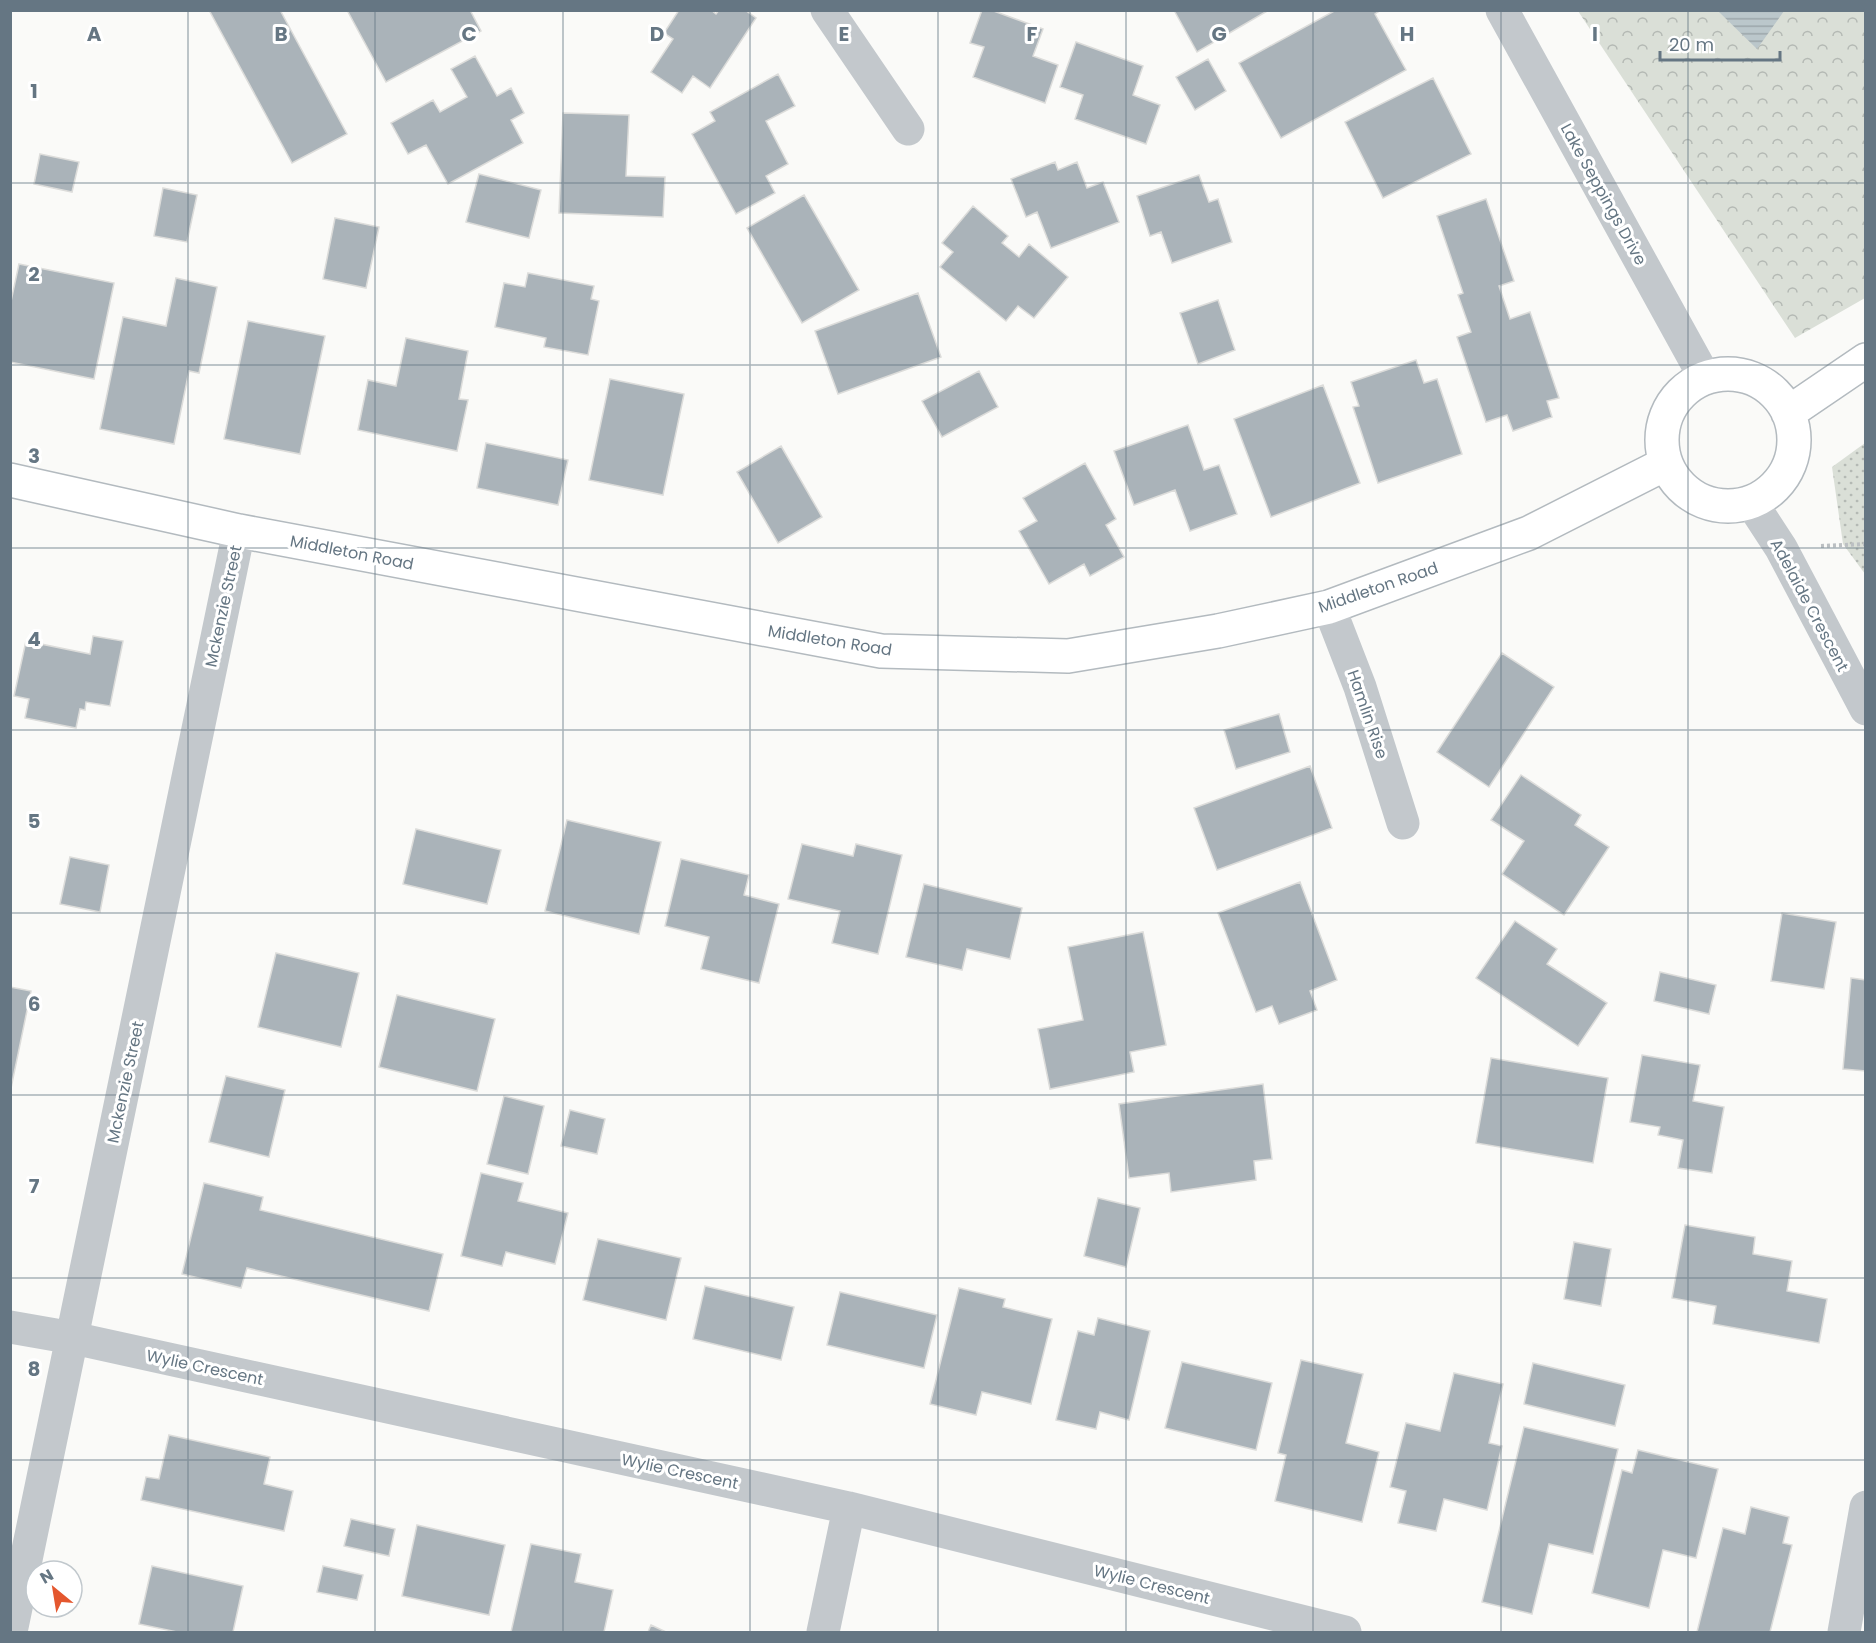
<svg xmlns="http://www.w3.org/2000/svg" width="1876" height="1643" font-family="Poppins,sans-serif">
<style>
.green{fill:url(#green-dots)}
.forest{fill:url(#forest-crowns)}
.water{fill:url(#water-rules)}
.building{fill:#aab3b9;stroke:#dcdcda;stroke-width:1.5}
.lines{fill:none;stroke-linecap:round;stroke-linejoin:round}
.secondary-casing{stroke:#b3babf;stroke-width:36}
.path{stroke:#bbbfc2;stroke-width:4;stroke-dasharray:3 3;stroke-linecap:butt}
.minor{stroke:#c3c8cc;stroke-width:33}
.secondary{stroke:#fff;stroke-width:33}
.grid{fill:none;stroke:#657683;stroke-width:1.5;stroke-opacity:0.55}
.labels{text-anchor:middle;stroke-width:6;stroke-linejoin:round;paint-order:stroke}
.street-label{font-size:16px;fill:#657683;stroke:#fff}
.grid-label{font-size:20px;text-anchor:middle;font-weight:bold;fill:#657683;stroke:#fff;stroke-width:6;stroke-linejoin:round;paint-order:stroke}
</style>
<defs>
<pattern id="green-dots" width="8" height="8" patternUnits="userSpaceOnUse" patternTransform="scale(1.5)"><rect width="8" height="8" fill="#dadfd7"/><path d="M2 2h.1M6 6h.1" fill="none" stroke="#b4b9b4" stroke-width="1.8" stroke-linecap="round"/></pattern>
<pattern id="forest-crowns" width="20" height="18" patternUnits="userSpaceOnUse" patternTransform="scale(1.5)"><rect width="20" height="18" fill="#dadfd7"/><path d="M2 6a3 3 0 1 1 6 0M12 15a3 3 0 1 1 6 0" fill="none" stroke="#b4b9b4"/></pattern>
<pattern id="water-rules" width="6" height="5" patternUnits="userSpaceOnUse" patternTransform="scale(1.5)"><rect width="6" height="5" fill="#bbc7cb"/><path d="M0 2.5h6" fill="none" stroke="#9ca6aa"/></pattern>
</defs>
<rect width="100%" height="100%" fill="#fafaf8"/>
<path class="green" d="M1865,443V574L1843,544L1832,467Z"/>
<path class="forest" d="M1578,11H1865V298L1795,338Z"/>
<path class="water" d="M1718,11H1784L1757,49Z"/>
<path class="building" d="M209,10H280L347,134L292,163Z
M347,10H470L481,31L386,82Z
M679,10H711L716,14L719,10H745L756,18L710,88L693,76L682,93L651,72L673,39L664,33Z
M982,10H991L1043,29L1033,56L1058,65L1045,103L973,77L984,47L970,43Z
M1177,10H1269L1197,52L1175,12Z
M1336,10H1381L1375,14L1406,70L1281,138L1239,63Z
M1076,42L1143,66L1133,95L1160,105L1146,144L1075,119L1083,95L1060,87Z
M475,56L497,96L511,88L524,113L511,120L523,143L448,184L426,145L408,154L391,123L433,100L440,112L467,97L451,69Z
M1208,59L1226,91L1195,110L1176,77Z
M778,74L795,106L766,121L788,164L766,176L775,193L736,214L692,134L715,121L710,112Z
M1433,78L1471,154L1383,198L1345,122Z
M563,113L629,115L626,176L665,177L663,217L559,213Z
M40,154L79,162L72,192L34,184Z
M1055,162L1058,170L1077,162L1087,188L1103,182L1119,222L1051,248L1037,212L1026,217L1011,179Z
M479,174L541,190L529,238L466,222Z
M1199,175L1209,202L1218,199L1232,242L1172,263L1161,232L1150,236L1137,196Z
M163,188L197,195L187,242L154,236Z
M804,195L859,290L802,323L747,228Z
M1486,199L1514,281L1499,286L1510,319L1530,312L1559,398L1547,401L1552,417L1513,431L1507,415L1486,422L1457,337L1471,332L1458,295L1463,293L1437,216Z
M973,206L1008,236L1002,243L1019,257L1029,244L1068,277L1034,318L1018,306L1006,321L940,267L953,252L942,243Z
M335,218L379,227L366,288L323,279Z
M19,264L114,283L94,379L10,362V306Z
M528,273L594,286L591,299L599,301L588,355L544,347L546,338L495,327L504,283L525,287Z
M176,278L217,287L199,373L189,371L174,444L100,429L123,317L166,326Z
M918,293L941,357L838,394L815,331Z
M1218,300L1235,350L1198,364L1180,313Z
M248,321L325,336L300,454L224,439Z
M406,338L468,351L459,399L468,400L457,451L358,430L368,380L396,386Z
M1416,360L1424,383L1437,379L1462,454L1378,483L1353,407L1359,406L1351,382Z
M979,371L998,407L942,437L922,401Z
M610,379L684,394L663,495L589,480Z
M1323,385L1360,483L1271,517L1234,419Z
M1188,425L1204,470L1219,465L1237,514L1190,531L1175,490L1134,505L1114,451Z
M486,443L568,460L558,505L477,488Z
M781,446L822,517L778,543L737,472Z
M1085,463L1116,519L1106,525L1124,557L1090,576L1084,564L1049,584L1019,531L1037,521L1023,498Z
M93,636L123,641L110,706L86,702L85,710L80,709L76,728L25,718L29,699L14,696L26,641L90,654Z
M1502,653L1554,687L1489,787L1437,752Z
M1279,714L1290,752L1236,769L1224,730Z
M1310,766L1332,828L1217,870L1194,808Z
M1521,775L1581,815L1575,825L1609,847L1564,915L1502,874L1524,841L1491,820Z
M567,820L661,842L639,934L545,911Z
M416,829L501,850L487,904L403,884Z
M802,844L853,856L856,844L902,855L878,954L832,943L840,911L788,899Z
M70,857L109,865L100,912L60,904Z
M681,859L749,875L744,895L779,904L759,983L701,969L709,937L665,926Z
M1300,882L1337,980L1310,991L1317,1010L1279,1024L1272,1006L1256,1012L1218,913Z
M924,884L1022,908L1010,959L967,949L962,970L906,957Z
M1782,913L1836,922L1824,989L1771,981Z
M1515,921L1557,949L1547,964L1607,1003L1578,1046L1476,978Z
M1143,932L1166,1045L1130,1052L1134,1072L1050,1089L1038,1029L1083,1020L1068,947Z
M276,953L359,973L341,1047L258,1027Z
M1660,972L1716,985L1709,1014L1654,1001Z
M1851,978L1866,980V1071L1843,1069Z
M10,987L31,991L10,1093Z
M397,995L495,1019L477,1091L379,1067Z
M1642,1055L1700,1065L1693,1101L1724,1107L1712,1173L1678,1168L1683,1140L1658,1135L1660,1127L1630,1122Z
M1491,1058L1608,1078L1593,1163L1476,1143Z
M226,1076L285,1090L269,1157L209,1142Z
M1263,1084L1272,1159L1254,1161L1256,1180L1171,1192L1169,1173L1129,1178L1119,1104Z
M504,1096L544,1106L528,1174L487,1164Z
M570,1110L605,1119L597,1154L561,1146Z
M481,1173L523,1183L518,1201L568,1213L555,1264L506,1252L502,1266L461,1256Z
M204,1183L263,1197L260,1210L443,1254L429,1311L247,1268L241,1288L182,1274Z
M1098,1198L1140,1208L1126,1267L1084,1256Z
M1685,1225L1755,1237L1753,1254L1792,1261L1787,1291L1827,1299L1819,1343L1713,1324L1716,1306L1672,1298Z
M598,1239L681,1258L666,1320L583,1300Z
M1574,1242L1611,1249L1601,1306L1564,1299Z
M705,1286L794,1307L781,1360L693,1339Z
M959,1288L1005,1299L1003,1307L1052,1319L1031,1404L982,1392L976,1415L930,1404Z
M840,1292L937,1315L924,1368L827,1345Z
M1098,1318L1150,1331L1129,1420L1100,1412L1096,1429L1056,1420L1078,1331L1094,1335Z
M1301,1360L1363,1374L1346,1443L1379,1452L1362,1522L1275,1501L1286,1455L1278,1453Z
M1182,1362L1272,1383L1256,1450L1165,1428Z
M1533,1363L1625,1385L1615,1426L1524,1404Z
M1454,1373L1503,1384L1489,1443L1502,1446L1487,1510L1444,1499L1436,1531L1398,1523L1406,1491L1390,1487L1406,1423L1440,1431Z
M1524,1427L1618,1449L1593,1554L1549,1544L1532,1614L1482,1602Z
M169,1435L270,1457L264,1484L293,1491L284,1531L141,1500L146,1477L159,1479Z
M1638,1450L1718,1469L1696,1558L1663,1550L1649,1608L1592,1593L1622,1470L1632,1473Z
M1751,1507L1789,1517L1783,1543L1792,1545L1770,1632H1697L1723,1528L1745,1534Z
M351,1519L395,1529L389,1556L344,1546Z
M417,1525L505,1545L489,1615L402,1596Z
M531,1544L581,1554L575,1582L613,1590L604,1632H511Z
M152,1566L243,1586L233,1632H177L139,1624Z
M323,1566L363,1575L357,1600L317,1592Z
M651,1625L666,1632H648Z"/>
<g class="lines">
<defs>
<path id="secondary" d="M1662 440a66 66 0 1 1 132 0a66 66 0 1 1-132 0Z
M1788,413L1866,360
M10,480L239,531L881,651L1068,656L1218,631L1329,607L1529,533L1665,464"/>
</defs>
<use href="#secondary" class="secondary-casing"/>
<path class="path" d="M1821,546L1866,544"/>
<path class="minor" d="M827,10L908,129
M1502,10L1705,378
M1751,502L1781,548L1866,709
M1329,607L1360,687L1403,823
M10,1327L73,1338L849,1508L1345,1632
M11,1632L239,531
M823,1632L849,1508
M1844,1632L1866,1507"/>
<use href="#secondary" class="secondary"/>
</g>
<path class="grid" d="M188,10V1632M375,10V1632M563,10V1632M750,10V1632M938,10V1632M1126,10V1632M1313,10V1632M1501,10V1632M1688,10V1632M10,183H1866M10,365H1866M10,548H1866M10,730H1866M10,913H1866M10,1095H1866M10,1278H1866M10,1460H1866"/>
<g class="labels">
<g class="street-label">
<text transform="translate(1604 194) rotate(61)" y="6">Lake Seppings Drive</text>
<text transform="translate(352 552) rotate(11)" y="6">Middleton Road</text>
<text transform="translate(1378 587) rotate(-19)" y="6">Middleton Road</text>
<text transform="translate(1810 605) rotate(62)" y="6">Adelaide Crescent</text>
<text transform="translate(223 606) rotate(-78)" y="6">Mckenzie Street</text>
<text transform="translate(830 640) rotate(9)" y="6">Middleton Road</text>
<text transform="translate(1368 714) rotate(71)" y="6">Hamlin Rise</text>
<text transform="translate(125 1082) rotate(-78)" y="6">Mckenzie Street</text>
<text transform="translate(205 1367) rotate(12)" y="6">Wylie Crescent</text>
<text transform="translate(680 1471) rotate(12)" y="6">Wylie Crescent</text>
<text transform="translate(1152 1584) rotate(14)" y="6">Wylie Crescent</text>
</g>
</g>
<g class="grid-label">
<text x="94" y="41">A</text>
<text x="281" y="41">B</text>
<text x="469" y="41">C</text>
<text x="657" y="41">D</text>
<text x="844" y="41">E</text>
<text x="1032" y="41">F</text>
<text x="1219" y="41">G</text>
<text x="1407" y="41">H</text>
<text x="1595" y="41">I</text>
<text x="34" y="98">1</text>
<text x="34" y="281">2</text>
<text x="34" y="463">3</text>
<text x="34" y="646">4</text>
<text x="34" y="828">5</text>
<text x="34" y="1011">6</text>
<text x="34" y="1193">7</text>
<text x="34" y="1376">8</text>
</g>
<rect width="1876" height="1643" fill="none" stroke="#657683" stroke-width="24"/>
<g transform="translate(54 1589) rotate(330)"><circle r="28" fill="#ffffff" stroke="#c1c8cd" stroke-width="1.5"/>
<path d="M0-4.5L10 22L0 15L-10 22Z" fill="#e4572e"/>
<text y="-9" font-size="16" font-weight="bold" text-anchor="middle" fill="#657683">N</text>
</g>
<path d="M1660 51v9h120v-9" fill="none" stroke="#657683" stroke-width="3"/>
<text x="1669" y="51" font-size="18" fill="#657683" stroke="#ffffff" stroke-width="4.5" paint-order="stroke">20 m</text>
</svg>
